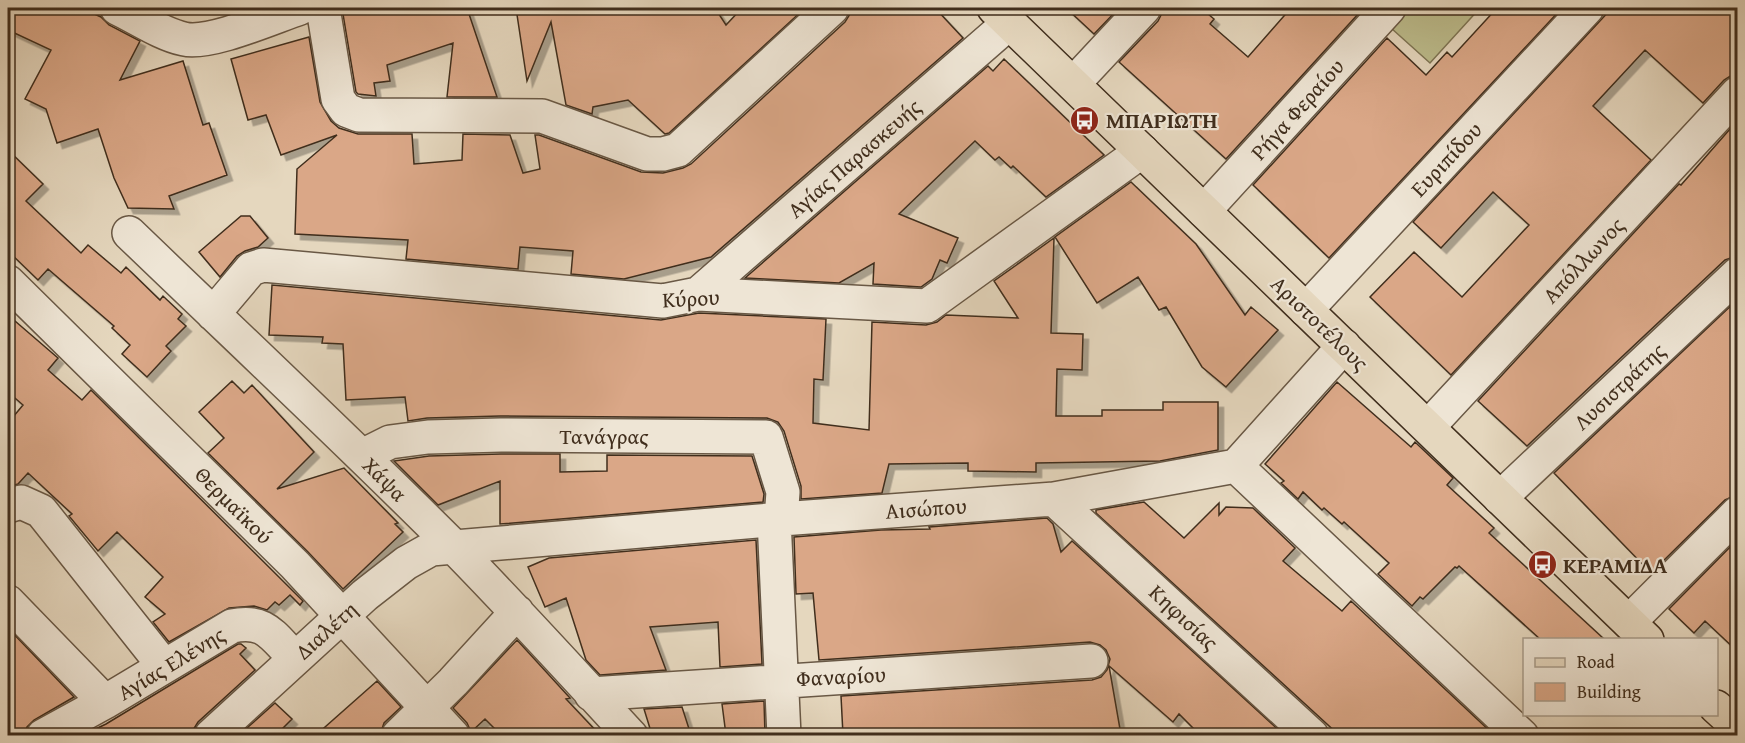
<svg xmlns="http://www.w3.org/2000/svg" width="1745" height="743" font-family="'Gentium Book Plus',serif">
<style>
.green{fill:#bcbc8c;stroke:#7e7554;stroke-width:1.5}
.building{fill:#daa787;stroke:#402e1d;stroke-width:1.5;filter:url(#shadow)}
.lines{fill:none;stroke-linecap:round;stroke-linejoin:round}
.minor-casing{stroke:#695845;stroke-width:36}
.major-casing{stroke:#402e1d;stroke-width:36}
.minor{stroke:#eee5d5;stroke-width:33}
.major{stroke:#e5d7be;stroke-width:33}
.labels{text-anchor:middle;stroke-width:4.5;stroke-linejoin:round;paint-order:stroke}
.street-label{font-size:22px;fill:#402e1d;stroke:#eee5d5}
.poi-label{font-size:22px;font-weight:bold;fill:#402e1d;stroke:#eee5d5;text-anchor:start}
</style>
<defs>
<filter id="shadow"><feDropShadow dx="5.5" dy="5.5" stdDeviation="0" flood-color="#0004"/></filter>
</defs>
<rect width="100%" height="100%" fill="#e5d7be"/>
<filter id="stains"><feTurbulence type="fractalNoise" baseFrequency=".00333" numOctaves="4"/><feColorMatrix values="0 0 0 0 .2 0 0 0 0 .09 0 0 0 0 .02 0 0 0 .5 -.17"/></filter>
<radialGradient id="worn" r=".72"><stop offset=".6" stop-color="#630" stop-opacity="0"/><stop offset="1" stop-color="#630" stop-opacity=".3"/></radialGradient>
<path class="green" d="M1409,8H1480L1430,63L1391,28Z"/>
<path class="building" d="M8,8H81L101,17L109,25L140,41L120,80L183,61L203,125L209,123L227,175L169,196L174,209L128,208L114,178L98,129L57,143L46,109L25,99L51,50L8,30Z
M342,8H467L497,97H447L453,43L387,65L390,81L374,83L376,96L358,94L356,92Z
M516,8H715L726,25L742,8H805L669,133L665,134L628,100L593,107L592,114L566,105L551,22L527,81Z
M850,8H935L963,38L711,257L624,279L571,274L573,251L520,247L518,269L406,259L408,240L295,234L297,169L337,135L281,155L266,115L248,120L231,59L309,37L320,102L331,121L339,128L358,134H412L414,164L462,160L463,134L510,135L523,173L540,169L535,135H539L641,172L663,173L683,168L691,164L845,22L850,14Z
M1066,8H1119L1094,34Z
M1162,8H1201L1214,19L1210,24L1248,57L1291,8H1353L1359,13L1226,159L1119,62L1158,21L1162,13Z
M1497,8H1562L1329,258L1253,185L1387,38L1426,75L1447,52L1452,57Z
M1612,8H1737V75H1732L1724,80L1703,103L1645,50L1593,106L1651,160L1451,375L1370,297L1414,252L1462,297L1529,225L1493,192L1441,248L1413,222Z
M1004,59L1104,155L1046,197L1013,166L1011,168L999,157L995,160L975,141L899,214L958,238L947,263L940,260L932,279L921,287L873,284L874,263L839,283L745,278L988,66L993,71Z
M1737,121V256L1725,260L1527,446L1478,401L1679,184L1681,185Z
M8,150L43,184L26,201L81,253L88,245L121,273L126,267L160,300L163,296L182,314L178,319L186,326L166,346L171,351L147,377L122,354L130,345L112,328L114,326L48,269L38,280L8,251Z
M1131,182L1196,244L1245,315L1251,307L1278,330L1226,387L1202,367L1166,307L1159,310L1138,277L1097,303L1055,237Z
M241,216H250L268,238L258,247L245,251L237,256L220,277L199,252Z
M1054,238L1051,333L1083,334L1082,370L1057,369L1056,416H1102V410H1163V402H1218V450L1160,461L1036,463V472L968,471V463L889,464L882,493L801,499V486L784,431L778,422L767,418L500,416L427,418L408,421L405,397L346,400L343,344L322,343L323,337L269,335L272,285L661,320L699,313L826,319L823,380L814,379L813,423L869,430L872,322L926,325L937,322L946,315L1018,318L994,281Z
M1737,300V495L1725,500L1651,573L1554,473Z
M8,315L58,358L48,370L82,400L91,390L303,601L300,605L290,595L279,605L275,602L267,610L254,606L229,608L169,642L153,622L165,614L145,597L163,577L117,532L98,551L69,516L72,514L28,473L18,484L8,487V423L23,405L8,392Z
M232,381L244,393L252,385L314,452L277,489L344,468L398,523L395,524L403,532L343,589L308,552L208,453L224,438L199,412Z
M1337,382L1411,447L1415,442L1453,478L1447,485L1494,528L1489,533L1604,639H1540L1459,566L1457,568L1455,567L1423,599L1420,597L1412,606L1378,574L1389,563L1344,522L1342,524L1324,508L1322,510L1303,492L1298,499L1281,483L1284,481L1265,464Z
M501,454H560V472L607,471V455L752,456L764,494L763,502L500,524V481L438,505L394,461L429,456Z
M1144,502L1184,538L1219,503V515L1226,507L1253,508L1295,548L1283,561L1342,611L1351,601L1494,735H1339L1096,513V510Z
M1047,518L1053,524L1061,552L1072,541L1284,735H1200L1179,714L1173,722L1109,666L1120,729L1099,733L1100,735H1066L1065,730H977L978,735H843L841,696L1092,680L1101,677L1107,670L1110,659L1106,650L1100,645L1090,642L819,660L813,593L796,594L794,537L881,530L930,529L929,527Z
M756,540L762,664L720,667L718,622L650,627L666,670L600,675L586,660L566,598L545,607L528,567L549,558Z
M1737,540V651L1705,621L1694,633L1669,609Z
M8,628L74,697L34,720L27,727L24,735H8Z
M517,640L570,698L566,699L600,735H501L485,719L471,732L467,723L453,708Z
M238,644H241L246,648L240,654L255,670L198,722L193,730V735H83L106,724Z
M377,681L401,707L384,723L380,735H316Z
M764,701L765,735H726L722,704Z
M275,703L292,719L276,735H239Z
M682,707L691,735H652L644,709Z"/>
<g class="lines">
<defs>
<path id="minor" d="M117,8C138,18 161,34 184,39C210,45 273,17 300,8
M323,8L338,99L346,110L359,115L542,116L647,154H663L678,150L832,8
M1073,84L1144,8
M1204,211L1389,8
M129,233C237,337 347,440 453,546C514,608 572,672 631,736
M8,282L295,565L453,736
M698,294L1009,23
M1306,310L1587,8
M213,314L251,269L263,265L663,301L698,294L927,306L1142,151
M1428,427L1738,93
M362,456L390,442L428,437L501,435L766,437L783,492L781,519
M1236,466L1522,736
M1500,498L1738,274
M1054,499L1312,736
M8,506L21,502L41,511L164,666
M774,519L784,736
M8,602L105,702
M1629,622L1738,513
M591,694L1091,661
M43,736L105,702L232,626C266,619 272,636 295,658
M211,736L365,595L406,563L431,549L781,519L1054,499L1236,466L1344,346
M398,736L453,682L517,612"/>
<path id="major" d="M994,8L1647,640
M1716,707L1738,727"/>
</defs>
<use href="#minor" class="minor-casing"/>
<use href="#major" class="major-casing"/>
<use href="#minor" class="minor"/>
<use href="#major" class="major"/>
</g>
<defs>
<symbol id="bus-disc" viewBox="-11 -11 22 22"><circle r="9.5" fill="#8f2418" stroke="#eee5d5"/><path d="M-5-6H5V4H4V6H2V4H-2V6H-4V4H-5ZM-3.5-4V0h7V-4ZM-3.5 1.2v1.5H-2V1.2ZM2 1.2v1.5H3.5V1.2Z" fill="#fff"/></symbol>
</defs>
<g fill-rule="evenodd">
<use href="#bus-disc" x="1068" y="104" width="33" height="33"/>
<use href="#bus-disc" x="1526" y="548" width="33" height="33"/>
</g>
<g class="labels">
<g class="street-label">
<text transform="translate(1297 109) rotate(-48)" y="8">Ρήγα Φεραίου</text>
<text transform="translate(854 158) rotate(-41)" y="8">Αγίας Παρασκευής</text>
<text transform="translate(1446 159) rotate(-47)" y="8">Ευριπίδου</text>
<text transform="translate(1583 260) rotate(-47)" y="8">Απόλλωνος</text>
<text transform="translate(691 298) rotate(-3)" y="8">Κύρου</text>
<text transform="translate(1320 323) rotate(44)" y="8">Αριστοτέλους</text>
<text transform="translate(1619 386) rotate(-43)" y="8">Λυσιστράτης</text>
<text x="604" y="444">Τανάγρας</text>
<text transform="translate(385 479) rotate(45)" y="8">Χάψα</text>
<text transform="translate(234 505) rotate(45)" y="8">Θερμαϊκού</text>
<text transform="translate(926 508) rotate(-4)" y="8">Αισώπου</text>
<text transform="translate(1184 617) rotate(43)" y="8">Κηφισίας</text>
<text transform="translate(326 630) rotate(-42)" y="8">Διαλέτη</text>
<text transform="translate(171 663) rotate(-31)" y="8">Αγίας Ελένης</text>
<text transform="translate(841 676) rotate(-3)" y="8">Φαναρίου</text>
</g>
<g class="poi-label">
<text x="1106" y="128">ΜΠΑΡΙΩΤΗ</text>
<text x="1563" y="573">ΚΕΡΑΜΙΔΑ</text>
</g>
</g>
<rect width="1745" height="743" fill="none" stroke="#e5d7be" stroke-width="30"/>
<rect x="9" y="9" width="1727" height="725" fill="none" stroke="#402e1d" stroke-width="3"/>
<rect x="15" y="15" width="1715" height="713" fill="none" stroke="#402e1d" stroke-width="1.5"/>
<rect x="1523" y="638" width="195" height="78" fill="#eee5d5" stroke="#a89c8b" stroke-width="1.5"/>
<rect x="1535" y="658" width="30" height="9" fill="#e5d7be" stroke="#a89c8b" stroke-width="1.5"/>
<text x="1577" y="668" font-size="18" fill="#402e1d">Road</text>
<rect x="1535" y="683" width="30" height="18" fill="#daa787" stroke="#a89c8b" stroke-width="1.5"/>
<text x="1577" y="698" font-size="18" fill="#402e1d">Building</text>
<rect width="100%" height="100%" filter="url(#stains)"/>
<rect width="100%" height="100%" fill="url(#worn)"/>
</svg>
